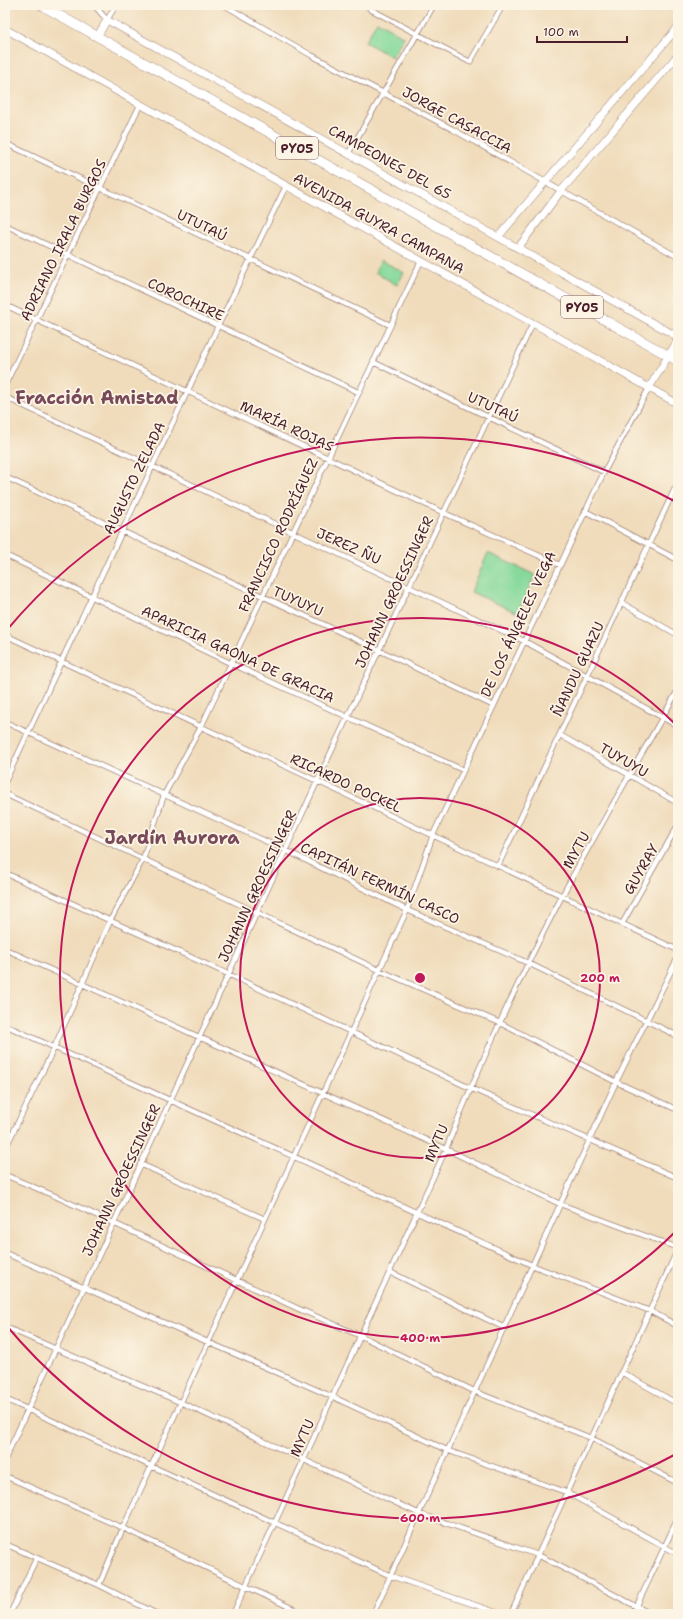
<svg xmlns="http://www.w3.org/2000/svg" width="683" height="1619" font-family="'Shantell Sans',sans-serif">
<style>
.green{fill:#86d99b;stroke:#687c63}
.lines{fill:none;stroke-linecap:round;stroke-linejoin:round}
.street-casing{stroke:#9d7e73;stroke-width:6}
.secondary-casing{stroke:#9d7e73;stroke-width:8}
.highway-casing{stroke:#9d7e73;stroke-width:10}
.street{stroke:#fff;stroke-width:4.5}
.secondary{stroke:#fff;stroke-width:7}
.highway{stroke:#fff;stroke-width:9}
.ring{fill:none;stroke:#c2185b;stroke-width:2}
.labels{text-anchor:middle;stroke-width:3.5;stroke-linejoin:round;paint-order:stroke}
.shield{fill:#fcf5e5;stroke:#7f5f63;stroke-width:1}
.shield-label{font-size:13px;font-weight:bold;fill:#4a1f2b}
.street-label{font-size:14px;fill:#4a1f2b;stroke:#fcf5e5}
.district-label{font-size:18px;font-weight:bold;fill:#784959;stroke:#fcf5e5}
.centre{fill:#c2185b;stroke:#fcf5e5;stroke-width:2}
.ring-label{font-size:12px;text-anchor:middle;font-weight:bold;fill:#c2185b;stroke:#fcf5e5;stroke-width:3.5;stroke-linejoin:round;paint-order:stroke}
</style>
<rect width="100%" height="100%" fill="#fcf5e5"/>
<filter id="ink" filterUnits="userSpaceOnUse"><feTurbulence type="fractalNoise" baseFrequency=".025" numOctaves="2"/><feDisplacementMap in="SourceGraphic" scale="8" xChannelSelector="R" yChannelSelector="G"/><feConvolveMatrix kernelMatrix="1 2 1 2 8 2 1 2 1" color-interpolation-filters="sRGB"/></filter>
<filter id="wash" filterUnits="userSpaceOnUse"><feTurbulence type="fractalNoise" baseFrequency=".012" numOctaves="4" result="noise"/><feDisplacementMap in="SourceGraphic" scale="16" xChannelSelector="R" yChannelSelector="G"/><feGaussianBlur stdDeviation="0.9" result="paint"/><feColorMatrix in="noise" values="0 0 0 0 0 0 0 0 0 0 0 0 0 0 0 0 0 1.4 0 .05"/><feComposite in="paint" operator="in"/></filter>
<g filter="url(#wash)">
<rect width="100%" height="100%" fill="#f0dcbb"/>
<path class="green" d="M377,21L404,37L392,57L365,42Z
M381,260L404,273L397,285L375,272Z
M488,553L535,575L518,613L471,592Z"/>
</g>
<g filter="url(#ink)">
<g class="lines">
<defs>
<path id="street" d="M94,5L107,20L116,5
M224,5L311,55L452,129L678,257
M367,5L370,9L470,62L503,5
M5,143L390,325
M348,154L434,5
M5,225L358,392
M5,305L444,513L560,565
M373,362L604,472
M5,385L140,105
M5,397L524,641L678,726
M5,477L379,650L494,706
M585,511L678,560
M5,555L230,663L463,770
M622,603L678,635
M5,635L678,950
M5,722L285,850L407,910L528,963L678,1036
M560,735L678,803
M5,782L218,326L286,186
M5,794L379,970L500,1023L616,1082L678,1110
M498,866L678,482
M5,873L228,974L470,1088L678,1178
M622,924L678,825
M5,949L446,1149L560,1204L678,1248
M5,1025L534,1266L650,1311L678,1326
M5,1149L54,1048L110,921L143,859L164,795L201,727L421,261
M140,1164L265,1219
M5,1175L55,1196L299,1309L361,1336L476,1392L591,1438L678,1483
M5,1253L333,1397L449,1451L566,1492L678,1554
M390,1272L505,1328
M5,1327L182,1403L420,1514L538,1555L651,1614
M621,1372L678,1404
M5,1399L391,1576L501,1614
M5,1459L317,782L533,323
M5,1476L123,1528L304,1614
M5,1544L99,1585L157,1614
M99,1585L123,1528L407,910L433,835L604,472L649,388
M10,1614L36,1559
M233,1614L446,1149C480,1063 519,978 562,896C599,827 639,759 678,690
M373,1614L616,1082L678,957
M511,1614L678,1249
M633,1614L678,1518"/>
<path id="secondary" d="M5,33L7,30L678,404
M97,37L107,20L678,337
M498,237L678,27
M518,248L561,191L678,55
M649,388L678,340"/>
<path id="highway" d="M41,5L678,361"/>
</defs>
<use href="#street" class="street-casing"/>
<use href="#secondary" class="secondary-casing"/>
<use href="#highway" class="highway-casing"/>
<use href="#street" class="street"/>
<use href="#secondary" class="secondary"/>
<use href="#highway" class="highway"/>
</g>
</g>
<g class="ring">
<circle cx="420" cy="978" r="180"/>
<path d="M677 1230A360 360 0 1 1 677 726"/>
<path d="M678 1453A540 540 0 0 1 6 1325M6 631A540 540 0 0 1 678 503"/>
</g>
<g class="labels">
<g class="shield">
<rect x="276" y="137" width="42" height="22" rx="3"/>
<rect x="561" y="296" width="42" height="22" rx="3"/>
</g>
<g class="shield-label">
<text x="297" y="153">PY05</text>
<text x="582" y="312">PY05</text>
</g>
<g class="street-label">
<text transform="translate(457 120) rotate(29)" y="5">JORGE CASACCIA</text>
<text transform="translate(390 162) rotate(29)" y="5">CAMPEONES DEL 65</text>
<text transform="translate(379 223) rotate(29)" y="5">AVENIDA GUYRA CAMPANA</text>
<text transform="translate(202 225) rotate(26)" y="5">UTUTAÚ</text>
<text transform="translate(63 240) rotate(-64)" y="5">ADRIANO IRALA BURGOS</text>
<text transform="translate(186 299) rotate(25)" y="5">COROCHIRE</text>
<text transform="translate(493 407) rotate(25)" y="5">UTUTAÚ</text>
<text transform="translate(287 426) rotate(25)" y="5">MARÍA ROJAS</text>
<text transform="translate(134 478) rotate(-64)" y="5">AUGUSTO ZELADA</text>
<text transform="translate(278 535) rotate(-65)" y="5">FRANCISCO RODRÍGUEZ</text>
<text transform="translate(349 546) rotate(24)" y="5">JEREZ ÑU</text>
<text transform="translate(394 592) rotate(-65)" y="5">JOHANN GROESSINGER</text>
<text transform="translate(298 601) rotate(24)" y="5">TUYUYU</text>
<text transform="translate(518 624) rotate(-65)" y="5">DE LOS ÁNGELES VEGA</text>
<text transform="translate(238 654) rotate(25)" y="5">APARICIA GAONA DE GRACIA</text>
<text transform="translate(578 669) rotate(-65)" y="5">ÑANDU GUAZU</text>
<text transform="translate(624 760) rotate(30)" y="5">TUYUYU</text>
<text transform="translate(346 783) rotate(25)" y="5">RICARDO POCKEL</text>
<text transform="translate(576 850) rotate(-61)" y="5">MYTU</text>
<text transform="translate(641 869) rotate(-60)" y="5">GUYRAY</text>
<text transform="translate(380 883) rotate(25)" y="5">CAPITÁN FERMÍN CASCO</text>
<text transform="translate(257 886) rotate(-65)" y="5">JOHANN GROESSINGER</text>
<text transform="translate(436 1143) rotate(-67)" y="5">MYTU</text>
<text transform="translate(121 1180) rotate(-65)" y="5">JOHANN GROESSINGER</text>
<text transform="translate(302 1438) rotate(-66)" y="5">MYTU</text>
</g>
<g class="district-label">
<text x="97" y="404">Fracción Amistad</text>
<text x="172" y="844">Jardín Aurora</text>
</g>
</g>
<circle cx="420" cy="978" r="6" class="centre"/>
<g class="ring-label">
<text x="600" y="982">200 m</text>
<text x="420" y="1342">400 m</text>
<text x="420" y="1522">600 m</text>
</g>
<rect width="683" height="1619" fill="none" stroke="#fcf5e5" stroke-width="20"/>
<path d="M537 36v6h90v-6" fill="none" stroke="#4a1f2b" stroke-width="2"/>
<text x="543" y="36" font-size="12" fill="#4a1f2b" stroke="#fcf5e5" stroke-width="3" paint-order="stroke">100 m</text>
</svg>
